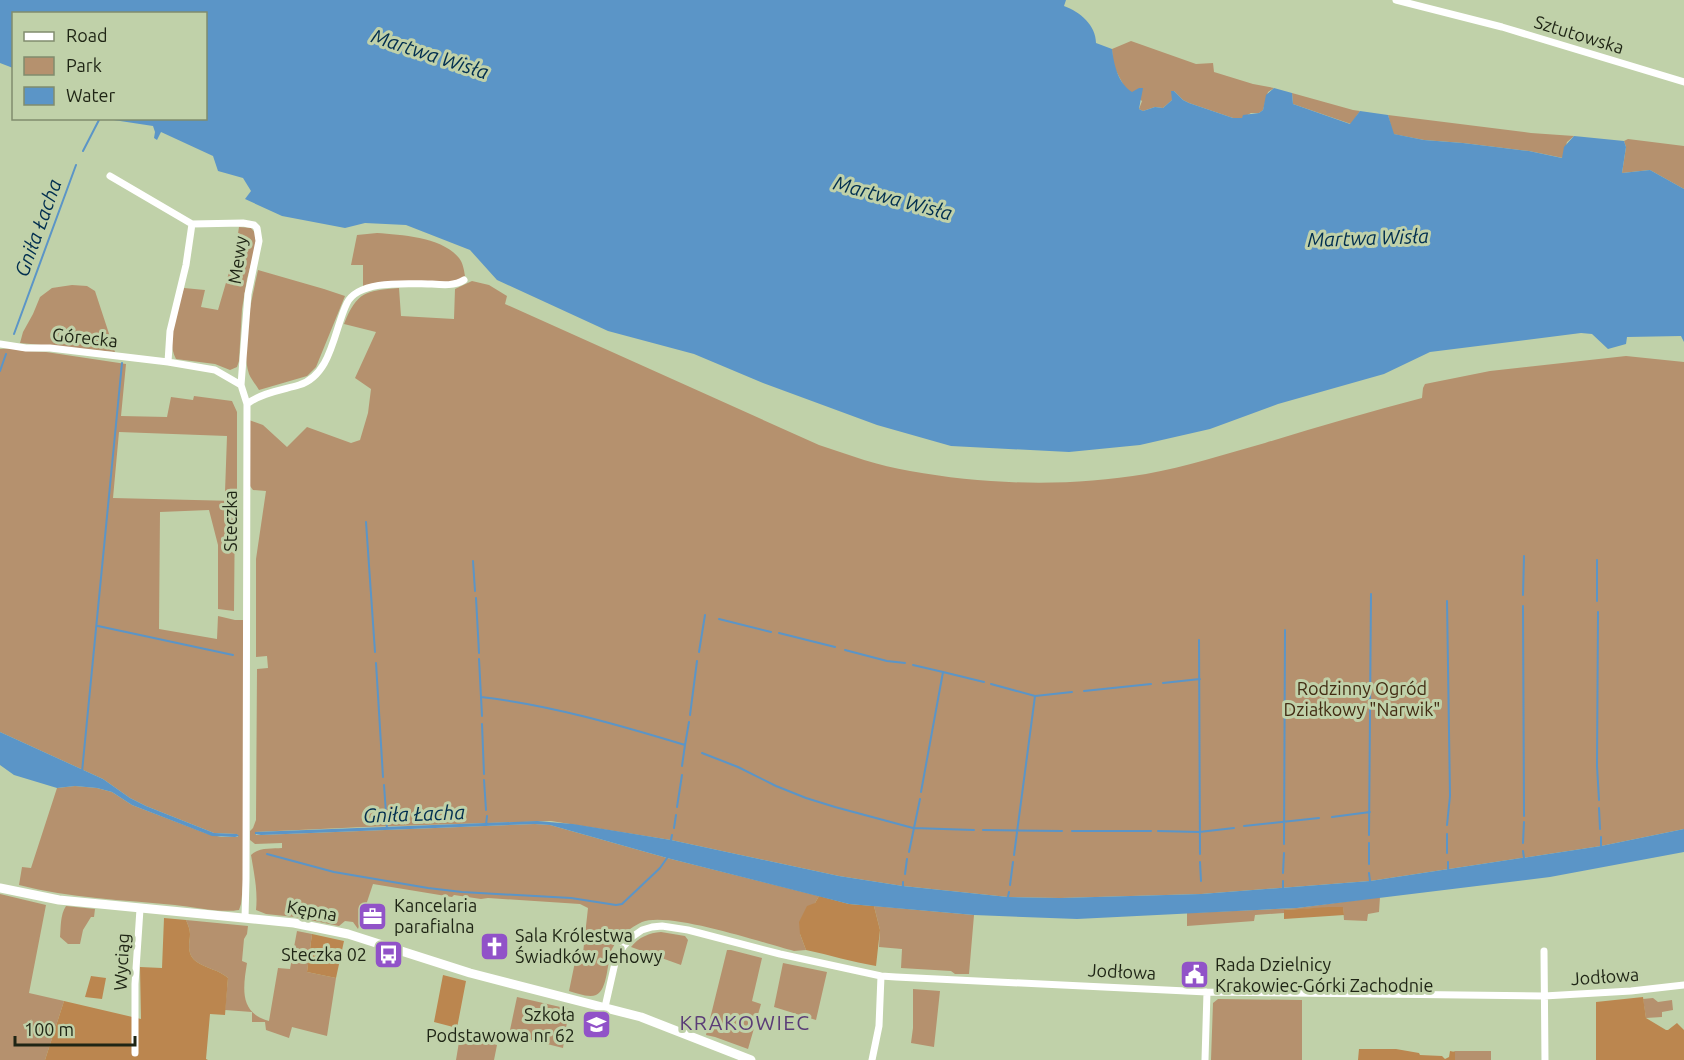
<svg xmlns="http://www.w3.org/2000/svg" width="1684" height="1060" font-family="Ubuntu,sans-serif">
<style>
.green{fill:#b5916e}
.forest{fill:#bb864f}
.water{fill:#5b95c7}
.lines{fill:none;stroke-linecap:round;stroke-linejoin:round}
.stream{stroke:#5b95c7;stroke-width:2}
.minor{stroke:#fff;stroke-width:7}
.tertiary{stroke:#fff;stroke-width:9}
.labels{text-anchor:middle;stroke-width:6;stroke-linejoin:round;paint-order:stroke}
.street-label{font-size:18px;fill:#1f2515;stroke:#c0d1a9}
.park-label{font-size:18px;fill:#422c13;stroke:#c0d1a9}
.poi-label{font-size:18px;fill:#1f2515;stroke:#c0d1a9;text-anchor:start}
.water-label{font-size:20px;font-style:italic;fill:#002e4f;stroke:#c0d1a9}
.quarter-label{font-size:21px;letter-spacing:1.5px;fill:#5a3c77;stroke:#c0d1a9}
</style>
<rect width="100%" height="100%" fill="#c0d1a9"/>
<path class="green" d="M1131,41L1196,64L1213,63L1214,72L1253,84L1274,88L1268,92L1263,110L1259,113H1251L1242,118H1233L1189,103L1183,100L1174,91L1172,100L1163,108L1155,107L1143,111L1139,109L1142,101L1125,88L1113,65L1112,49Z
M1292,93L1353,110L1360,111L1351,124L1293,104Z
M1388,115L1531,133L1574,136L1567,142L1563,158L1529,151L1463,143L1424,140L1393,134Z
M1628,139L1684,146V189L1650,170L1622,173L1626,147L1624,141Z
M239,227L251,228L256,234V246L247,279L242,309L239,361L237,367L230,370L215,364L176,359C165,339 178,308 184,288L205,290L201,307L218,310L230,269H235L239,255L235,253Z
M377,233C402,235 442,237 459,258C463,263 464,270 465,276L455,283L387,282L363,286V265H351L357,235Z
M258,270L324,289L345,296L316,367L307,376L259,390C256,385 251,379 249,374C240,347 252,298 258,270Z
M472,281L489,285L507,296L505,304L819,445C849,455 879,466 910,471C988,485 1068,487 1146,474C1186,467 1225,454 1265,443C1317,427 1369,412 1422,398L1423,388L1425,384L1490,371L1626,356L1684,362V829L1601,846L1370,881L1201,894L1060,898L1008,897L903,886L839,876L671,840L551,821L364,827L255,832L256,835H261L535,824L550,825L667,858L819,896L815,903L800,934L806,950L794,951C763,943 669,911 642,922C631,927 617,938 612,949C607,961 608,990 596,995C589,998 576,993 569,991L575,962H582L588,908L580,904L488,898L481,899L454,895L452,897L373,884L358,929L353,922L345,921L339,926L295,917L266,914L256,910C258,891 254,873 251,855C259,847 272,849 282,848V843L255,844L250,840V831L253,828L256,820L257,669L268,668L267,656L256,657V559L266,491L253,490L250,486L249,420L263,425L287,447L307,427L351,443L360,440L368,413L371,389L355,378L376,332L344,324C357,291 366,291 399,288L401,316L454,319L455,289Z
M72,285L87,286L95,291L115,352L20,343L23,332L33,314L40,297L52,288Z
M12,348L23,351L46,352L126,364L121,416L167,417L171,397L193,400L194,396L232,401L237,412V493L225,492L227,436L119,432L113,498L235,501L234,611L218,609V545L209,510L160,512L159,629L217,639L218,616L235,620H243V885L241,904L239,910C222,913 193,907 175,905C123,900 70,898 19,885L22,867L31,868L57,788L75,786L97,788L112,792L132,805L205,833L221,837H238L237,834L214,833L146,806L130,798L103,779L0,732V349Z
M0,894L46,905L29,993L64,1001L45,1060H0Z
M1380,897L1379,912L1368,914L1367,921L1344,920L1343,907L1284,910V913L1255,915L1254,921L1187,926V913L1297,908Z
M66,906L95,909L94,917H91L83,930L80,944H68L60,937C61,927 60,915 66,906Z
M874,906L974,915L969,974H955L951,971L901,968L902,949L879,947L880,930Z
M186,920L248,926L247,934L244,939L242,961L247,963C243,988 239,1013 269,1021L278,968L290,969L297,931L312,934L307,972L336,978L327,1036L292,1027L289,1038L266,1030L265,1022H252V1012L225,1010L228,978C218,968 194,967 190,953C188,945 190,941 190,934C190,929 188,925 186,920Z
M661,932L685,936L688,940L681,965L631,947C639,937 649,933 661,932Z
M727,950H731L762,958L752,1001L761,1004L748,1049L715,1037L706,1035Z
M783,963L827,972L816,1020L774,1007Z
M913,989L940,991L934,1047L911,1043L913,1028Z
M517,997L569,1009L563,1048L523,1038L524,1034L510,1030Z
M1653,998L1658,1002L1672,1000L1673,1010L1662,1012V1017L1646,1018L1643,999Z
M1218,999L1302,1000V1060H1211L1213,1003Z
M460,1036L497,1045L494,1060H456Z
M1453,1051H1491V1060H1455V1052Z"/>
<path class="forest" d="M819,896L849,904L874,906L880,930L876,966C852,962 830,955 806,950L800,934L799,922L807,906L815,903Z
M1328,907H1343L1344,915L1284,919V910Z
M164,918L186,920C188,925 190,929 190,934C190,941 188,945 190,953C194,967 218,968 228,978L225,1015L210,1014L206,1059L208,1060H45L64,1001L141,1019L140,967L162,968Z
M312,934L344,941L336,978L307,972Z
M443,975L466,981L457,1028L434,1022Z
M91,976L106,978L102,999L85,997Z
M1643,997L1646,1018L1666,1030H1668L1677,1023L1684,1030V1060H1596V1002Z
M1359,1049H1396L1419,1053L1420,1055L1442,1056L1445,1059L1449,1057L1450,1051L1455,1052V1060H1358Z"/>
<path class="water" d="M0,0H1066L1064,6C1080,12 1096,25 1096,43L1112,49C1114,65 1118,83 1132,92L1139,88H1143L1139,109L1143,111L1155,107L1163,108L1172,100L1171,91H1174L1183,100L1189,103L1233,118H1242L1243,115L1259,113L1263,110L1266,95L1274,88L1292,93L1293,104L1350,124L1360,111L1388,115L1394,134L1424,140L1463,143L1529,151L1562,158L1564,147L1574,136L1624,141L1626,147L1622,173L1650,170L1684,189V342L1681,336L1627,337L1626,344L1608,349L1592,334L1581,333L1430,352L1384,374L1278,404L1210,429L1140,445L1069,452L951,446L877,425L763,383L694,354L608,331L497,280L470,250L406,225L365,223L345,228L282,216L245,199L251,191L243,178L218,171L213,156L161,132L157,140L154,138L155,132L153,126L107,119L206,118V14H14L13,68L0,63Z
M0,732L103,779L130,798L146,806L214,833L237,834L239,836L235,837L212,836L132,805L112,792L97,788L75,786L57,788L14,775L0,765Z
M537,821L573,824L671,840L839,876L903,886L1008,897L1060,898L1201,894L1370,881L1601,846L1684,829V852L1550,877L1297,908L1077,919L974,915L849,904L667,858L550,825L535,824L261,835L255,834V832Z"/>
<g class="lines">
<path class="stream" d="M83,151L100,118
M14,334L76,165
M0,371L6,354
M366,522L375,652
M1597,560V601
M473,561L475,591
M1523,595L1524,556
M476,598L479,653
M1447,601L1450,796L1447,825
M1523,606L1524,816
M1598,612L1597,766L1599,800
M719,619L771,632
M98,626L233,655
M779,633L835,647
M1199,640L1200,854
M845,650L887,661L905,663
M699,652L705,615
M479,659L482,716
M376,663L383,777
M913,665L943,672
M1163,683L1200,679
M991,684L1035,696
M1084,691L1151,684
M481,697C550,705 619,725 685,745L682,766
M690,715L697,661
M482,724L484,774
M685,745L689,722
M702,753L738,767L776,786L806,798L835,807L913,828L974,830
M82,772L122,363
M484,780L486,810
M384,785L386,813
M921,792L943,672L984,682
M677,807L682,775
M1599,808L1600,829
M1332,817L1370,812
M386,820L387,828
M486,825L487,816
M1244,826L1319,818
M674,828L676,815
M983,830L1062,831
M1072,831H1151
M1158,831L1199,832L1234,828
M1447,834V853
M1369,835L1371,594
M1601,837V846
M671,840L672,835
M1523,843L1524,822
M1284,844L1285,630
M1523,851L1524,858
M909,852L920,799
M267,854L334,872L428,888L462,892L571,898L616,905L622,904L660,868L667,858
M1014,855L1035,696L1072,692
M1200,862L1201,881
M1448,862V869
M1369,864V843
M1283,873L1284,853
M1369,873L1370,881
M905,874L907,859
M1283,881V888
M1010,885L1013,862
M903,886V882
M1008,897L1009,892"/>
<path class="minor" d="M1396,0L1502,27L1684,82
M110,176L192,224L243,223L254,225L257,228L259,241L248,294L241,385L247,404L246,879L245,918
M0,344L26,348H50L168,362L215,370L241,385
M168,362L170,331L186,265L192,224
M247,404C261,393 282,390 299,385C332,375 334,329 347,303C359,279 409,284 432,284C443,285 455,286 464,280
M1544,951L1545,1060
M605,1007L615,963L623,947L632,937L642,930L652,927L662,926L688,930L780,954L881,976L896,977L1207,992L1544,996L1631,991L1684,985
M135,1053V984L140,909
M872,1060L879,1026L881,976
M1205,1060L1207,992"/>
<path class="tertiary" d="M0,888L59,900L294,923L348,934L470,973L641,1017L751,1060"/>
</g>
<defs>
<symbol id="office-square" viewBox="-11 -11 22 22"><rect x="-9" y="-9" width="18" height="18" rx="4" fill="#9152c8" stroke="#c0d1a9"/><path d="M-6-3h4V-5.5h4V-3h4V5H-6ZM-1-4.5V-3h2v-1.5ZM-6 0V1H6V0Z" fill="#fff"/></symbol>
<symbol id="church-square" viewBox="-11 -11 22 22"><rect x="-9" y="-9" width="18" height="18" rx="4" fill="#9152c8" stroke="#c0d1a9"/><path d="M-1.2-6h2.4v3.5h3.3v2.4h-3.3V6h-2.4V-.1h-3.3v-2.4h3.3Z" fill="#fff"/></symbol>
<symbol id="bus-square" viewBox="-11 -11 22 22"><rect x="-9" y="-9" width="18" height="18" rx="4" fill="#9152c8" stroke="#c0d1a9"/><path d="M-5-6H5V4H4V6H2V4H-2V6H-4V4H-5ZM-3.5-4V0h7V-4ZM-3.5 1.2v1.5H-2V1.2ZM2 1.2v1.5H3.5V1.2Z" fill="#fff"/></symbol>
<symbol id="civic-square" viewBox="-11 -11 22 22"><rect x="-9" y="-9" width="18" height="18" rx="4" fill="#9152c8" stroke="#c0d1a9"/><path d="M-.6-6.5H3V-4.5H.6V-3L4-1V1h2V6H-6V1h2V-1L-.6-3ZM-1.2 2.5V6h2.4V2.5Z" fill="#fff"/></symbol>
<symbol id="school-square" viewBox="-11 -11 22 22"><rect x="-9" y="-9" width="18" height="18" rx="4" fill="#9152c8" stroke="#c0d1a9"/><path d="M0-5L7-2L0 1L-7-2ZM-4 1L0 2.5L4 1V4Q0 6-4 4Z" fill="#fff"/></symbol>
</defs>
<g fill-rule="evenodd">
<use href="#office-square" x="356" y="900" width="33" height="33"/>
<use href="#church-square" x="478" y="930" width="33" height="33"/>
<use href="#bus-square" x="372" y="938" width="33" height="33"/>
<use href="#civic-square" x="1178" y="958" width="33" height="33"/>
<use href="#school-square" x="580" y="1008" width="33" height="33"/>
</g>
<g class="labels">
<g class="street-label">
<text transform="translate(1579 35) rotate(17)" y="6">Sztutowska</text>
<text transform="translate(238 260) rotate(-82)" y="6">Mewy</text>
<text transform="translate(85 338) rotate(6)" y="6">Górecka</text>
<text transform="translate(231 521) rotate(-90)" y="6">Steczka</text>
<text transform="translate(312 911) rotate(10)" y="6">Kępna</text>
<text transform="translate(122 962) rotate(-87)" y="6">Wyciąg</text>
<text transform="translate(1122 972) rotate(3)" y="6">Jodłowa</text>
<text transform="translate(1605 977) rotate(-4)" y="6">Jodłowa</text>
</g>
<g class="park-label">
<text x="1362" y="695">Rodzinny Ogród<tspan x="1362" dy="21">Działkowy "Narwik"</tspan></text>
</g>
<g class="poi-label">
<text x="394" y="912">Kancelaria<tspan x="394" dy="21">parafialna</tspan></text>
<text x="515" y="942">Sala Królestwa<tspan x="515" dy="21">Świadków Jehowy</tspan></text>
<text x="367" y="961" text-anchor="end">Steczka 02</text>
<text x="1215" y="971">Rada Dzielnicy<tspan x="1215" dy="21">Krakowiec-Górki Zachodnie</tspan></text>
<text x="575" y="1021" text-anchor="end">Szkoła<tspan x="575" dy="21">Podstawowa nr 62</tspan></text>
</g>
<g class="water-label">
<text transform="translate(430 54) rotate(18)" y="7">Martwa Wisła</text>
<text transform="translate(893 198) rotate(15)" y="7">Martwa Wisła</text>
<text transform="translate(38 228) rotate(-70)" y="7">Gniła Łacha</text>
<text transform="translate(1368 238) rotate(-2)" y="7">Martwa Wisła</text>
<text transform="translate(414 814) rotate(-2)" y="7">Gniła Łacha</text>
</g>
<g class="quarter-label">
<text x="745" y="1030">KRAKOWIEC</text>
</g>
</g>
<rect x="12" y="12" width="195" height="108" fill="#c0d1a9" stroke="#808c6e" stroke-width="1.5"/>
<rect x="24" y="32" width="30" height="9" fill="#ffffff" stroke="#808c6e" stroke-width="1.5"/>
<text x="66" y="42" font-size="18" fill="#1f2515">Road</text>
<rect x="24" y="57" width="30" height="18" fill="#b5916e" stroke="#808c6e" stroke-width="1.5"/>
<text x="66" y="72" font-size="18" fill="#1f2515">Park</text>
<rect x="24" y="87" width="30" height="18" fill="#5b95c7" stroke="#808c6e" stroke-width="1.5"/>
<text x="66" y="102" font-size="18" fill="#1f2515">Water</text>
<path d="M15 1036v9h120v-9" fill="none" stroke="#1f2515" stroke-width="3"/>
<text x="24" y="1036" font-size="18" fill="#1f2515" stroke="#c0d1a9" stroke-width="4.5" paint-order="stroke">100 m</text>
</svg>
